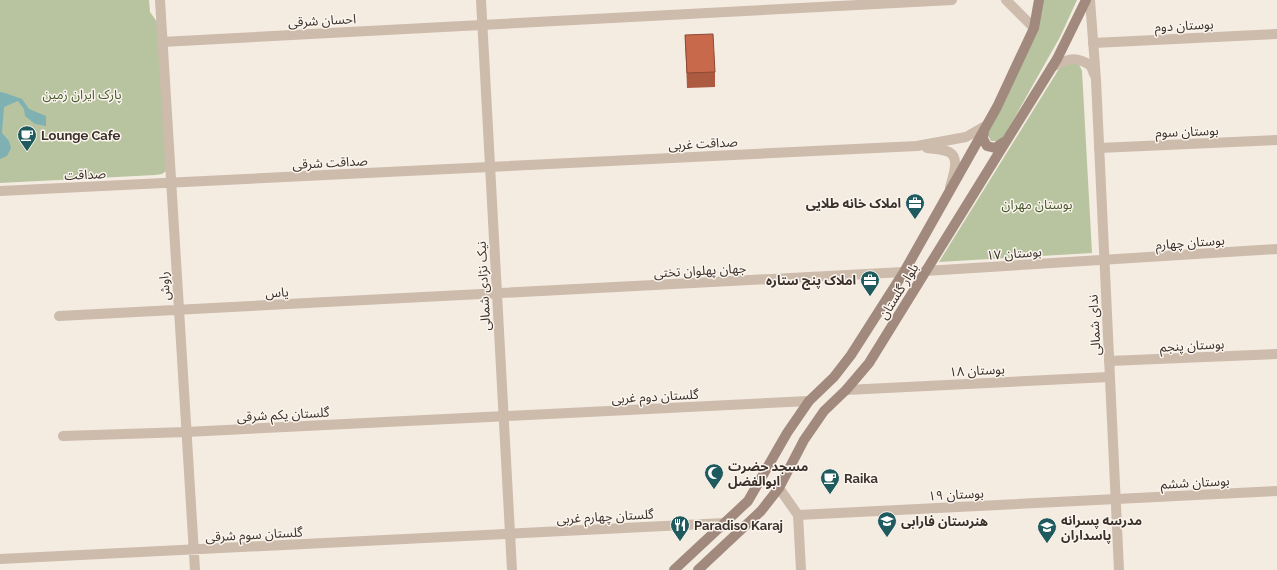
<svg xmlns="http://www.w3.org/2000/svg" width="1277" height="570" font-family="Raleway,'Noto Sans Arabic',sans-serif">
<style>
.green{fill:#b8c4a0}
.water{fill:#7fb0b2}
.lines{fill:none;stroke-linecap:round;stroke-linejoin:round}
.minor{stroke:#cdbbac;stroke-width:10}
.tertiary{stroke:#cdbbac;stroke-width:10}
.secondary{stroke:#a18a7d;stroke-width:10}
.wall{fill:#ac5a40}
.building{fill:#c8694b;stroke:#8c4a34}
.labels{text-anchor:middle;stroke-width:3;stroke-linejoin:round;paint-order:stroke}
.street-label{font-size:13px;fill:#3b302b;stroke:#fbf5ee}
.park-label{font-size:13px;fill:#4a5a2e;stroke:#fbf5ee}
.poi-label{font-size:13px;font-weight:bold;fill:#3b302b;stroke:#fbf5ee;text-anchor:start}
</style>
<rect width="100%" height="100%" fill="#f4ebe1"/>
<path class="green" d="M0,0H149L150,12L160,26L166,171L162,174L155,175L0,183Z
M1043,0H1077L1060,37L1003,138L998,141H991L987,133Z
M1062,64H1079L1082,71L1092,253L939,262Z"/>
<path class="water" d="M0,92L5,93L22,99L29,109L46,116V126L35,124L25,116L24,109L18,101L4,107L2,133L9,141L11,148L7,156L0,159Z"/>
<g class="lines">
<path class="minor" d="M160,0L195,570
M1006,0L1034,28
M162,42L952,0
M1093,43L1277,34
M927,148C933,149 943,149 949,152C961,158 952,178 950,188
M1099,148L1277,140
M0,191L917,146L966,137L987,125
M925,271L1277,249
M59,316L904,272
M1109,361L1277,354
M846,390L1109,377
M63,436L186,432L809,401
M779,488L798,515L801,570
M798,515L1277,491
M0,559L725,523"/>
<path class="tertiary" d="M481,0L512,570
M1090,0L1096,80L1119,570
M1052,67C1067,59 1076,55 1091,66L1094,74"/>
<path class="secondary" d="M984,130L983,139L987,146L995,148L1004,142
M674,570L748,501L787,433L809,401L834,377L851,355L904,272L997,107L1034,28L1039,0
M698,570L761,511L779,488L804,440L824,411L846,390L869,363L1057,59L1086,0"/>
</g>
<path class="wall" d="M685,35L715,72V87L687,88Z"/>
<path class="building" d="M713,34L715,72L687,73L685,35Z"/>
<defs>
<symbol id="cafe-pin" viewBox="-11 -11 22 30"><path d="M0 17L-7.5 6A9.5 9.5 0 1 1 7.5 6Z" fill="#1f5a5e" stroke="#fbf5ee"/><path d="M-5.5-4.5H6V0H3Q3 3.5 0 3.5H-2.5Q-5.5 3.5-5.5 0ZM3-3.2v2h1.7v-2ZM-6 4.5H4V6H-6Z" fill="#fff"/></symbol>
<symbol id="office-pin" viewBox="-11 -11 22 30"><path d="M0 17L-7.5 6A9.5 9.5 0 1 1 7.5 6Z" fill="#1f5a5e" stroke="#fbf5ee"/><path d="M-6-3h4V-5.5h4V-3h4V5H-6ZM-1-4.5V-3h2v-1.5ZM-6 0V1H6V0Z" fill="#fff"/></symbol>
<symbol id="mosque-pin" viewBox="-11 -11 22 30"><path d="M0 17L-7.5 6A9.5 9.5 0 1 1 7.5 6Z" fill="#1f5a5e" stroke="#fbf5ee"/><path d="M3.5-4.9A6 6 0 1 0 3.5 4.9A5 5 0 1 1 3.5-4.9Z" fill="#fff"/></symbol>
<symbol id="school-pin" viewBox="-11 -11 22 30"><path d="M0 17L-7.5 6A9.5 9.5 0 1 1 7.5 6Z" fill="#1f5a5e" stroke="#fbf5ee"/><path d="M0-5L7-2L0 1L-7-2ZM-4 1L0 2.5L4 1V4Q0 6-4 4Z" fill="#fff"/></symbol>
<symbol id="restaurant-pin" viewBox="-11 -11 22 30"><path d="M0 17L-7.5 6A9.5 9.5 0 1 1 7.5 6Z" fill="#1f5a5e" stroke="#fbf5ee"/><path d="M-5-6h1v4h1v-4h1v4h1v-4h1v5L-1.5 .5V6h-2V.5L-5-1ZM5-6V6H3V1.5H1.5Q1.5-4 5-6Z" fill="#fff"/></symbol>
</defs>
<g fill-rule="evenodd">
<use href="#cafe-pin" x="16" y="124" width="22" height="30"/>
<use href="#office-pin" x="904" y="192" width="22" height="30"/>
<use href="#office-pin" x="859" y="269" width="22" height="30"/>
<use href="#mosque-pin" x="703" y="462" width="22" height="30"/>
<use href="#cafe-pin" x="819" y="467" width="22" height="30"/>
<use href="#school-pin" x="876" y="510" width="22" height="30"/>
<use href="#restaurant-pin" x="669" y="514" width="22" height="30"/>
<use href="#school-pin" x="1036" y="516" width="22" height="30"/>
</g>
<g class="labels">
<g class="street-label">
<text transform="translate(322 20) rotate(-3)" y="5">احسان شرقی</text>
<text transform="translate(1184 25) rotate(-3)" y="5">بوستان دوم</text>
<text transform="translate(1187 131) rotate(-2)" y="5">بوستان سوم</text>
<text transform="translate(703 143) rotate(-3)" y="5">صداقت غربی</text>
<text transform="translate(330 162) rotate(-3)" y="5">صداقت شرقی</text>
<text transform="translate(85 174) rotate(-3)" y="5">صداقت</text>
<text transform="translate(1190 242) rotate(-4)" y="5">بوستان چهارم</text>
<text transform="translate(1014 253) rotate(-4)" y="5">بوستان ۱۷</text>
<text transform="translate(700 270) rotate(-3)" y="5">جهان پهلوان تختی</text>
<text transform="translate(164 286) rotate(-94)" y="5">راوش</text>
<text transform="translate(483 286) rotate(-93)" y="5">نیک نژادی شمالی</text>
<text transform="translate(898 291) rotate(-58)" y="5">بلوار گلستان</text>
<text transform="translate(277 292) rotate(-3)" y="5">یاس</text>
<text transform="translate(1094 325) rotate(-93)" y="5">ندای شمالی</text>
<text transform="translate(1192 345) rotate(-3)" y="5">بوستان پنجم</text>
<text transform="translate(977 370) rotate(-3)" y="5">بوستان ۱۸</text>
<text transform="translate(655 396) rotate(-3)" y="5">گلستان دوم غربی</text>
<text transform="translate(283 414) rotate(-3)" y="5">گلستان یکم شرقی</text>
<text transform="translate(1195 482) rotate(-3)" y="5">بوستان ششم</text>
<text transform="translate(956 494) rotate(-3)" y="5">بوستان ۱۹</text>
<text transform="translate(605 516) rotate(-3)" y="5">گلستان چهارم غربی</text>
<text transform="translate(254 534) rotate(-3)" y="5">گلستان سوم شرقی</text>
</g>
<g class="park-label">
<text x="82" y="99">پارک ایران زمین</text>
<text x="1037" y="209">بوستان مهران</text>
</g>
<g class="poi-label">
<text x="41" y="140">Lounge Cafe</text>
<text x="901" y="208" text-anchor="end">املاک خانه طلایی</text>
<text x="856" y="285" text-anchor="end">املاک پنج ستاره</text>
<text x="728" y="471">مسجد حضرت<tspan x="728" dy="15">ابوالفضل</tspan></text>
<text x="844" y="483">Raika</text>
<text x="1061" y="525">مدرسه پسرانه<tspan x="1061" dy="15">پاسداران</tspan></text>
<text x="901" y="526">هنرستان فارابی</text>
<text x="694" y="530">Paradiso Karaj</text>
</g>
</g>
</svg>
